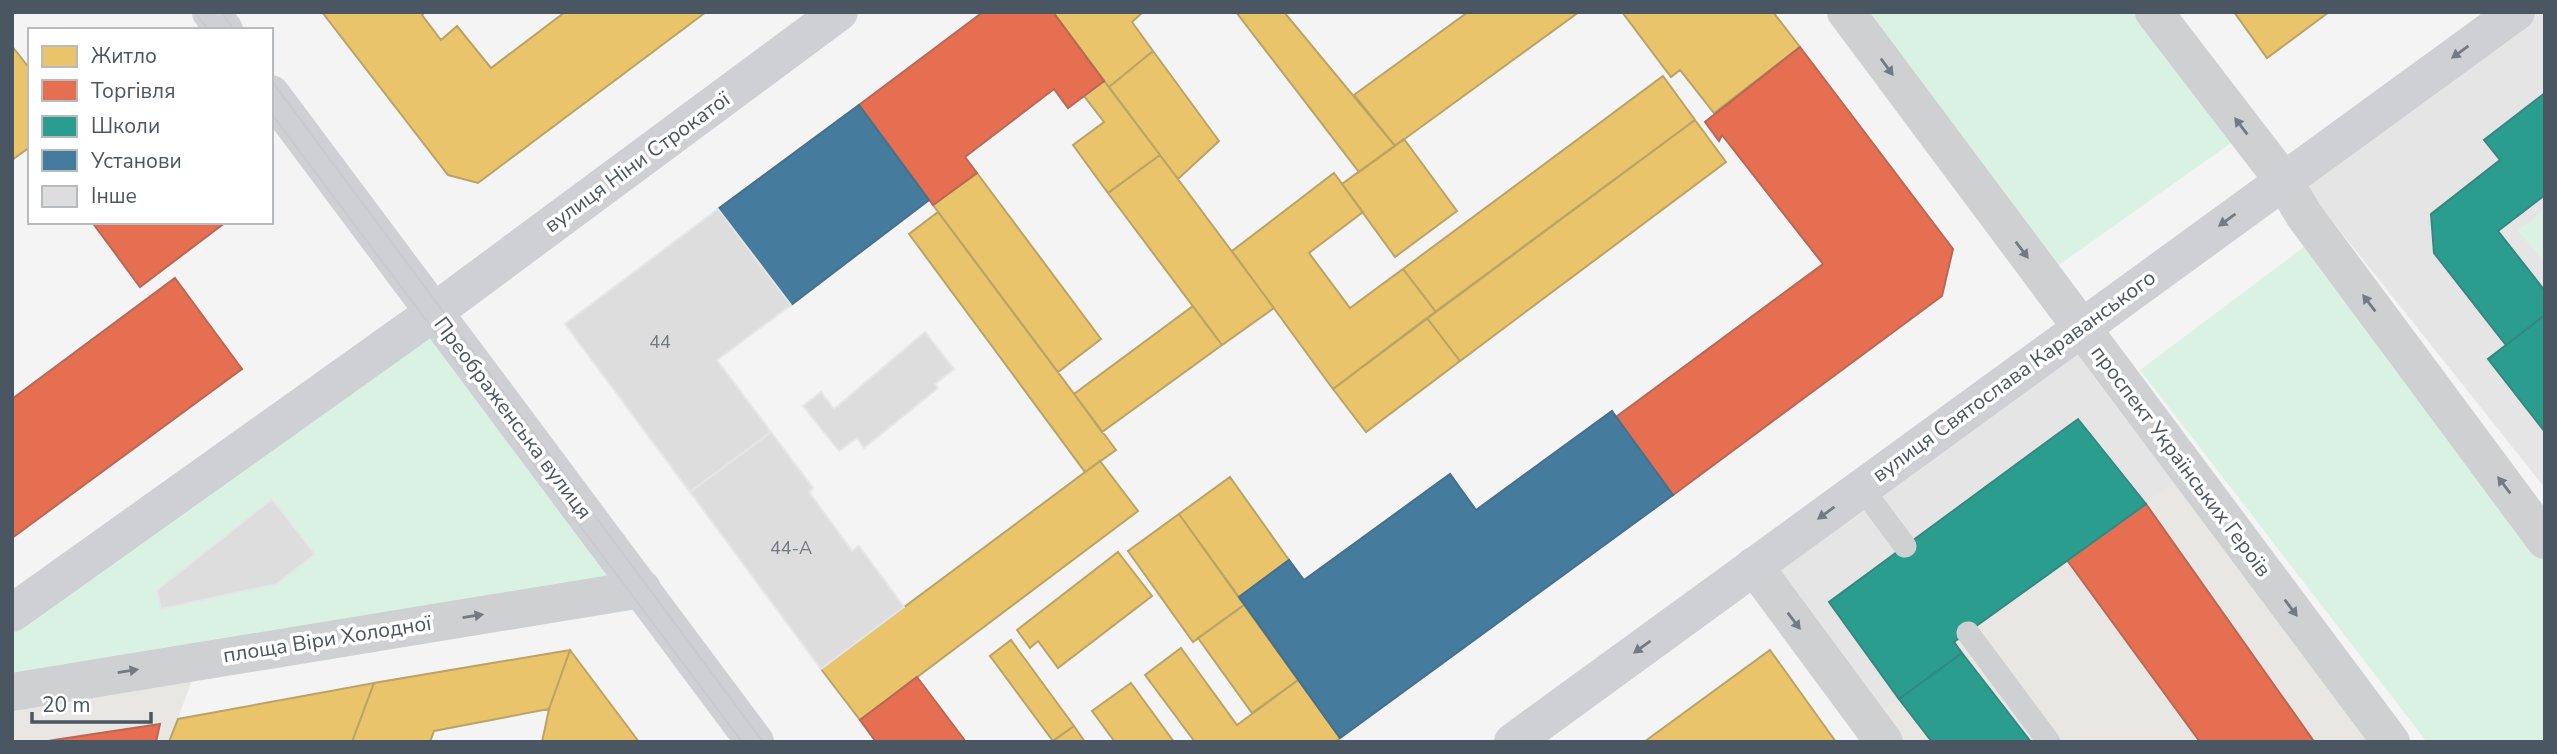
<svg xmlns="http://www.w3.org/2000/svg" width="2557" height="754" font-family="'Nunito Sans',sans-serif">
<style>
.commercial{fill:#e8e7e3}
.education{fill:#e6e5e6}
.green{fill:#d9f2e3}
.homes{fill:#e9c46a;stroke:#b9a367;stroke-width:2}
.shops{fill:#e76f51;stroke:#b86856;stroke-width:2}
.schools{fill:#2a9d8f;stroke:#348881;stroke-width:2}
.public{fill:#457b9d;stroke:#46708b;stroke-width:2}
.building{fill:#ddddde;stroke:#e5e6e7;stroke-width:2}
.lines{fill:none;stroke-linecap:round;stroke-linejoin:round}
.lane{stroke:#ced0d2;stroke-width:23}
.street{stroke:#ced0d2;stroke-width:38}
.secondary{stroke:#ced0d4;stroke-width:38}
.tram{stroke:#c9cacc;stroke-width:2}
.oneway{fill:#727b84}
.oneway2{fill:#727b83}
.labels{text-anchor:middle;stroke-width:7;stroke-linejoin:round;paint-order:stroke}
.number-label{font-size:18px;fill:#707881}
.street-label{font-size:21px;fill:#4a5661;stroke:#fff}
</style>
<rect width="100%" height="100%" fill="#f4f4f4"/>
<path class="commercial" d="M2079,337L2381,742H1896L1766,568Z
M196,670L169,742H12V700Z"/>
<path class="education" d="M2520,12H2545V488L2302,183Z
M2079,337L2182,476L1955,642L1962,653L1876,715L1766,568Z"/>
<path class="green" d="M1861,12H2145L2238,138L2056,267Z
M2545,209V262L2518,231Z
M2316,238L2545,545V742H2427L2140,370Z
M434,312L642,589L12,692V613Z"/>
<path class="homes" d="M322,12H425L422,15L441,40L457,26L491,68L565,12H706L478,183L448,175Z
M1053,12H1143L1132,22L1153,51L1109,87Z
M1236,12H1284L1395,146L1359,172Z
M1468,12H1579L1395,146L1354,95Z
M1622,12H1773L1800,47L1714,113L1680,70L1671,77Z
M2234,12H2329L2267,58Z
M12,46L30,69V147L12,160Z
M1153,51L1219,141L1178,179L1109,87Z
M1663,76L1695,120L1436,312L1403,269Z
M1104,81L1160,155L1108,193L1073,145L1104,122L1084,96Z
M1695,120L1726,162L1460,361L1427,318Z
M1404,139L1457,211L1395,257L1342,184Z
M1160,155L1274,308L1222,345L1108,193Z
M977,173L1101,339L1058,372L933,205Z
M1334,173L1363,212L1309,253L1350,308L1403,269L1436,312L1333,389L1232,251Z
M938,212L1116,450L1085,472L909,234Z
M1193,306L1222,345L1102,432L1074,394Z
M1427,318L1460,361L1366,432L1333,389Z
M1100,461L1138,511L860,720L821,669Z
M1230,477L1289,560L1239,597L1179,514Z
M1179,514L1244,605L1193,642L1128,551Z
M1118,552L1152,596L1058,668L1038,641L1030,648L1017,630Z
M1244,605L1298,680L1252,713L1198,638Z
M1011,640L1074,726L1053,741L990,656Z
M1181,648L1237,725L1298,680L1340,738L1335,742H1195L1145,675Z
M570,650L639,742H542L549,709Z
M570,650L549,709L434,731L430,742H352L374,683Z
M1770,650L1836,742H1644Z
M374,683L352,742H169L178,719Z
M1131,683L1174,742H1115L1092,711Z
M1074,726L1085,742H1054L1053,741Z"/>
<path class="shops" d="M983,12H1053L1104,81L1068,108L1054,89L965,157L977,173L933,205L859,105Z
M1800,47L1953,249L1942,296L1673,495L1616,417L1823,264L1722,135L1719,141L1705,122Z
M92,222H226L140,287Z
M175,278L242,369L12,538V399Z
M2146,504L2313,740L2310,742H2200L2067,560Z
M917,677L966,742H876L860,720Z
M160,724L156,742H42L54,740Z"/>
<path class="schools" d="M2545,93V195L2498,231L2545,291V315L2506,345L2434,253L2431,214L2500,160L2484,140Z
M2545,315V432L2488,359Z
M2078,419L2146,504L1954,642L1962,653L1899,699L1829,602Z
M1962,653L2031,742H1932L1899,699Z"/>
<path class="public" d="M859,105L929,200L791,305L718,209Z
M1612,411L1673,495L1340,738L1239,597L1289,560L1304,580L1450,474L1476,510Z"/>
<path class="building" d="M718,209L791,305L717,360L771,432L690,492L565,324Z
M925,332L954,369L935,384L938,388L864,448L857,438L839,451L803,406L821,392L834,409Z
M771,432L813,488L809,492L852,551L859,546L904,607L821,669L690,492Z
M272,499L315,554L277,584L161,609L157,590Z"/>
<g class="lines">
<path class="lane" d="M1861,487L1905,546
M1968,633L2049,742"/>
<path class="street" d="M1846,12L2391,742
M2154,12L2283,180L2304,215L2545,540
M1754,566L1884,742
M12,692L642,589"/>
<path class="secondary" d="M211,12L224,30
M271,94L755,742
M12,613L426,318L839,12
M1513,742L2516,12"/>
<path class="tram" d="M195,12L208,30
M221,12L234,30
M271,80L763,742
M271,113L742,742"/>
</g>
<defs><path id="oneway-solid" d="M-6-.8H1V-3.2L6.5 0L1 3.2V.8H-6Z" transform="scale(1.75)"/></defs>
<g class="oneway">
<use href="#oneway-solid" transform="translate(2460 52) rotate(144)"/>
<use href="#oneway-solid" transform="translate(2227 220) rotate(144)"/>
<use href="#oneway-solid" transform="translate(1826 513) rotate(144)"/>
<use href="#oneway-solid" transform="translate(1642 647) rotate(144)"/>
</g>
<g class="oneway2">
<use href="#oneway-solid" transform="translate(1887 67) rotate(54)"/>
<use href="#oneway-solid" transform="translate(2241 126) rotate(-127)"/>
<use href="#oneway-solid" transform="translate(2022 250) rotate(53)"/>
<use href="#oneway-solid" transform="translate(2369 303) rotate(-127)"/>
<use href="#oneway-solid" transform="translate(2504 485) rotate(-127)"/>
<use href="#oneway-solid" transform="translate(2291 608) rotate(53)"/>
<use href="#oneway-solid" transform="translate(473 616) rotate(-9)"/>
<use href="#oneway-solid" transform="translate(1794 621) rotate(53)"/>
<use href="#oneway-solid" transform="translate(128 671) rotate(-9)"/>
</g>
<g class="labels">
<g class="number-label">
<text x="660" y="348">44</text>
<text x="791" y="554">44-А</text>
</g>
<g class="street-label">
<text transform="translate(637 162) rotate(-36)" y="7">вулиця Ніни Строкатої</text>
<text transform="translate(2014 376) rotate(-36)" y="7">вулиця Святослава Караванського</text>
<text transform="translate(513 418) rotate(53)" y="7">Преображенська вулиця</text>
<text transform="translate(2181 461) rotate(53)" y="7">проспект Українських Героїв</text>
<text transform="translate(327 639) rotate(-9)" y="7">площа Віри Холодної</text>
</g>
</g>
<rect width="2557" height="754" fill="none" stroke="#4a5661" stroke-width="28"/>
<rect x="28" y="28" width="245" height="196" fill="#ffffff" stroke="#b7bbc0" stroke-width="2"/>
<rect x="42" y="46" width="35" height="21" fill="#e9c46a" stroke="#b7bbc0" stroke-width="2"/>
<text x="91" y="63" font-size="21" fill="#4a5661">Житло</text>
<rect x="42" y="80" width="35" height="21" fill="#e76f51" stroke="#b7bbc0" stroke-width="2"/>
<text x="91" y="98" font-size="21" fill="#4a5661">Торгівля</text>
<rect x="42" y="116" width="35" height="21" fill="#2a9d8f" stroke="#b7bbc0" stroke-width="2"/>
<text x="91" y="133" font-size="21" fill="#4a5661">Школи</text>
<rect x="42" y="150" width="35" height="21" fill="#457b9d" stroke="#b7bbc0" stroke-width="2"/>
<text x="91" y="168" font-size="21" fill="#4a5661">Установи</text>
<rect x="42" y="186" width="35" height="21" fill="#ddddde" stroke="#b7bbc0" stroke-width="2"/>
<text x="91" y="203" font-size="21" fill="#4a5661">Інше</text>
<path d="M32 712v10h119v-10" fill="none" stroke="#4a5661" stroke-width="3.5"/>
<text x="42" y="712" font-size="21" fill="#4a5661" stroke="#ffffff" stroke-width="5" paint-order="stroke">20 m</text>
</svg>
